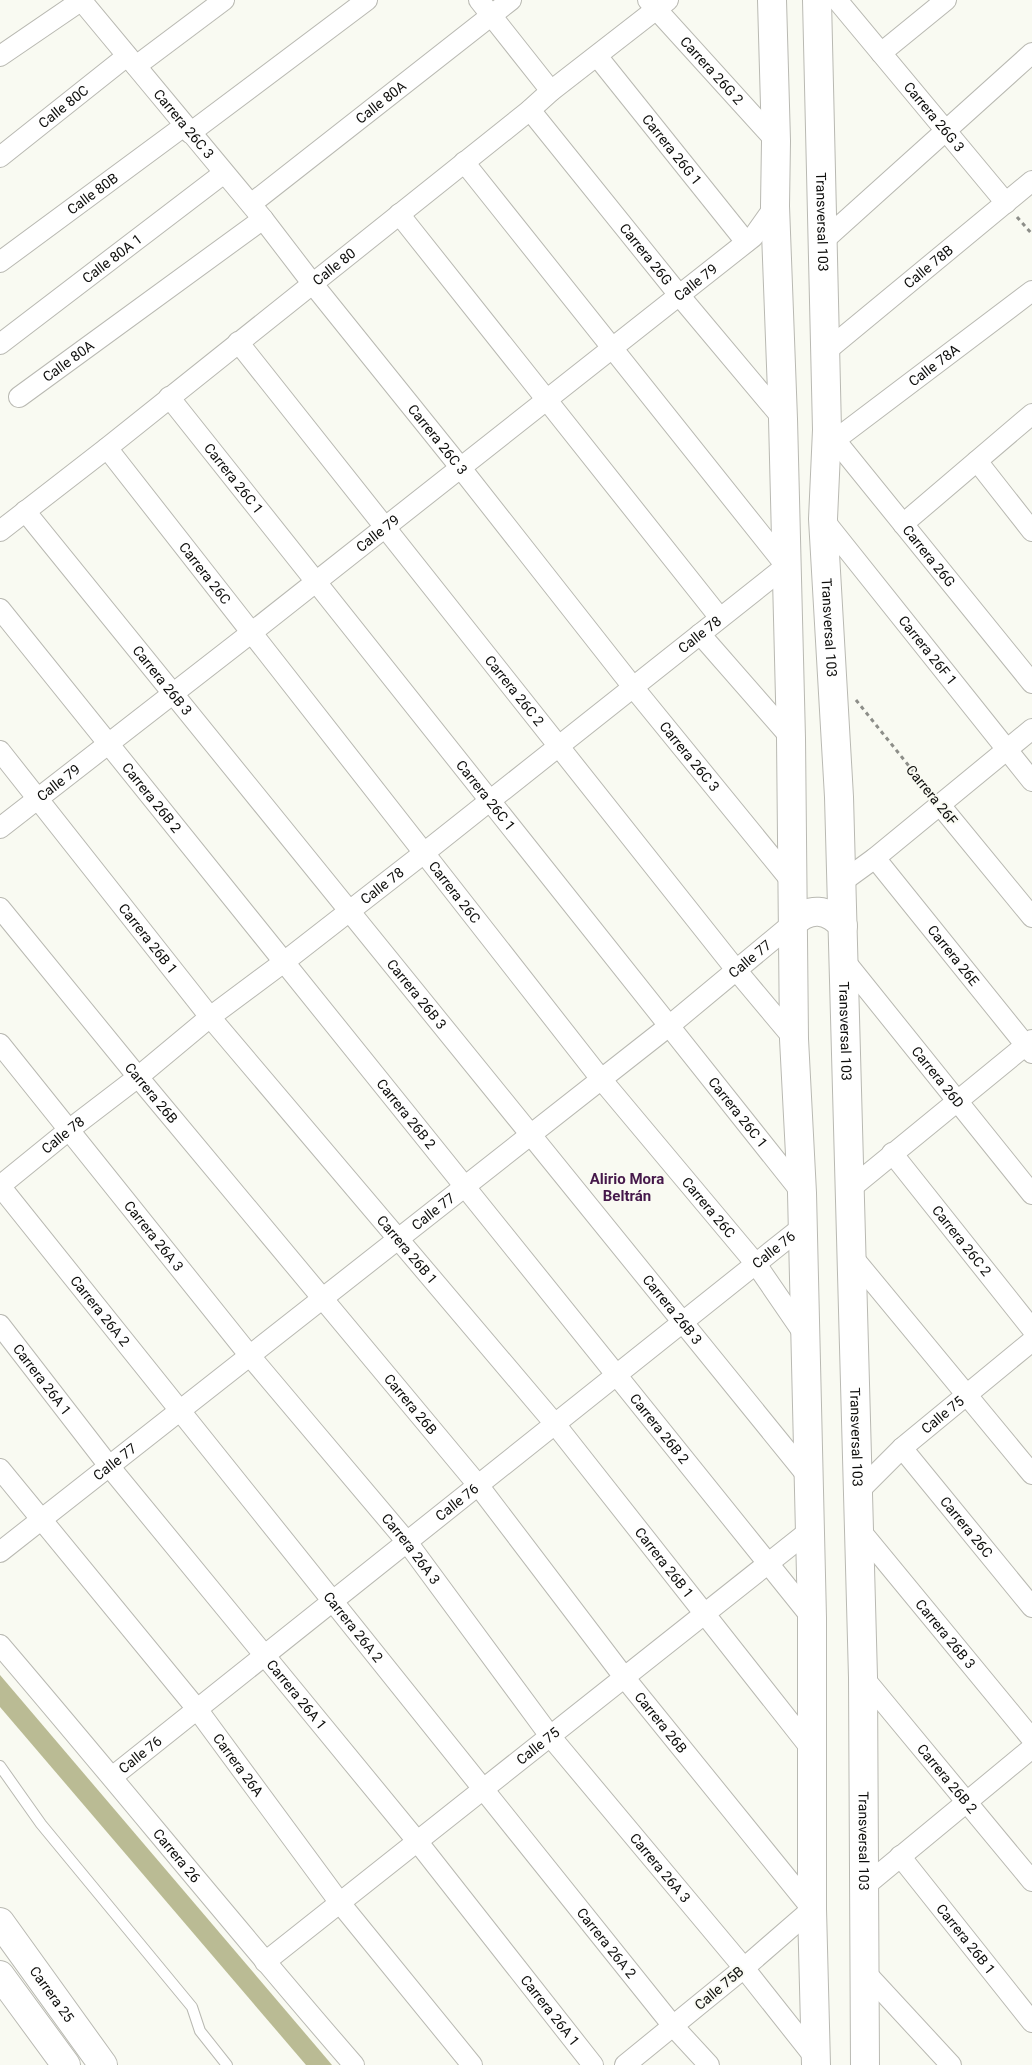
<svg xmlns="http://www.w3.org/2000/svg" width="1032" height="2065" font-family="Roboto,sans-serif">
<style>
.water{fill:#babb94}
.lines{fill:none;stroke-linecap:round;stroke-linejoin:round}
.lane-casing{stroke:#b9b9b2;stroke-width:12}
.street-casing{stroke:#b9b9b2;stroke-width:22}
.secondary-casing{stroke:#b9b9b2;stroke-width:30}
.path{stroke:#8d8e89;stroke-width:3;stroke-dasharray:4 4;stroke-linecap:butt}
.lane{stroke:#fff;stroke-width:10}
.street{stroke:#fff;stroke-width:20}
.secondary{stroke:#fff;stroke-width:28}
.labels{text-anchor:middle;stroke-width:4;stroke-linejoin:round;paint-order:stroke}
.street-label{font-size:14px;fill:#0e0e0c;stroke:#f9faf2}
.neighbourhood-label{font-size:15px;font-weight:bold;fill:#45184a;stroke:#f9faf2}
</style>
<rect width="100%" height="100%" fill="#f9faf2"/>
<path class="water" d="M0,1675L327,2059L332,2065H306L0,1707Z"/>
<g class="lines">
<defs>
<path id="lane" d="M0,1766L41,1824L192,2007L200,2031L227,2065"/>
<g id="street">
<path id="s1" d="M81,0L263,219L312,283L460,467L633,687L792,882"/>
<path d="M479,0L551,91"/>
<path id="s2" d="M648,0L776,141"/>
<path id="s3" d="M837,0L1006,203"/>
<path d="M881,53L946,0"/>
<path d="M0,56L82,0"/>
<path id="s4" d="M597,56L746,242"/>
<path d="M136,66L224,0"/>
<path id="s5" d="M530,110L679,295L783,419"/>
<path d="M190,133L367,0"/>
<path id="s6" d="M0,157L127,56"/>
<path id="s7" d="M251,204L511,0"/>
<path d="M399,214L720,618"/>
<path d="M822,242L1032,53"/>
<path id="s8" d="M0,262L184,126"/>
<path id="s9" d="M238,342L737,971L794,1039"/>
<path id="s10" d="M0,344L224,173"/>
<path id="s11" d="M825,352L1032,181"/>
<path id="s12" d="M19,397L263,219"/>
<path id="s13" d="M169,397L802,1193"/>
<path id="s14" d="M827,430L1032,683"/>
<path id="s15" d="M835,440L1032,291"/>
<path id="s16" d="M107,448L601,1079L756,1264L804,1334"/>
<path d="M977,461L1032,531"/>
<path id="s17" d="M25,511L809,1478"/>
<path id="s18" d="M823,519L1032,781"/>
<path d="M903,524L1032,414"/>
<path id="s19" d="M0,531L107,448L530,110L551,91L668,0"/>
<path id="s20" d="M0,609L812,1618"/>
<path d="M700,634L791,738"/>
<path id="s21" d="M0,751L210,1017L555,1424L812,1750"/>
<path d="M940,805L1032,917"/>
<path id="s22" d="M0,828L251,633L753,237L775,206"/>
<path id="s23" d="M875,858L1032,1053"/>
<path d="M842,882L875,858L1032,729"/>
<path id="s24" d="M0,908L138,1077L478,1485L624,1677L812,1909L744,1968L625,2065"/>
<path id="s25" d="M844,960L1032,1194"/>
<path id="s26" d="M0,1044L250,1356L407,1542L550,1736L744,1968L816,2059"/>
<path id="s27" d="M892,1153L1032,1329"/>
<path id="s28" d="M0,1186L70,1129L138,1077L210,1017L284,962L424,853L786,566L464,162"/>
<path id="s29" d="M0,1186L673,2026L709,2065"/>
<path d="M850,1189L1032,1040"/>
<path d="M851,1255L1032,1474"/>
<path id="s30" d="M0,1325L109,1466L417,1841L593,2065"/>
<path id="s31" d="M902,1448L1032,1607"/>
<path id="s32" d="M0,1469L197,1709L340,1903L472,2065"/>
<path id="s33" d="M857,1493L902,1448L1032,1341"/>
<path id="s34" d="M859,1529L1032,1739"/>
<path id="s35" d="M0,1552L669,1026L793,923"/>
<path id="s36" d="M0,1645C119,1784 234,1927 354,2065"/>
<path id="s37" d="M863,1677L1032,1881"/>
<path id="s38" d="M112,1777L802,1227"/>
<path id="s39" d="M900,1856L1032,2022"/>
<path d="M865,1886L1032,1748"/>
<path id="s40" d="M265,1962L809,1531"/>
<path d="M865,1972L951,2065"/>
</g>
<g id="secondary">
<path d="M772,0L776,141L775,206L783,419L791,738L794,1039L802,1193L812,1618V1909L816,2065"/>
<path id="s41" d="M817,0L827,430L823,519L839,797L863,1677L865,2065"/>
<path d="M793,923C809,907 828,908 843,926"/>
<path id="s42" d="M0,1922L103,2065"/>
<path d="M0,1975L66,2065"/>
</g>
</defs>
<use href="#lane" class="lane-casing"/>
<use href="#street" class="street-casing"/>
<use href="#secondary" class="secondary-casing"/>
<path class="path" d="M1017,217L1032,234
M856,700L929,791"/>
<use href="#lane" class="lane"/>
<use href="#street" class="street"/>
<use href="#secondary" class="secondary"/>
</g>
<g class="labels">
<g class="street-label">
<text dy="5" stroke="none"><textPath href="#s2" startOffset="95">Carrera 26G 2</textPath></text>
<text dy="5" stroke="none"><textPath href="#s7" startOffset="165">Calle 80A</textPath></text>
<text dy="5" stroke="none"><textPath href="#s6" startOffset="81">Calle 80C</textPath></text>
<text dy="5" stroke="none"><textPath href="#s3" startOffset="152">Carrera 26G 3</textPath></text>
<text dy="5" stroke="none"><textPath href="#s1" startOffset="161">Carrera 26C 3</textPath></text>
<text dy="5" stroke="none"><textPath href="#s4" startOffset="120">Carrera 26G 1</textPath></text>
<text dy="5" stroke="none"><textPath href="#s8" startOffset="115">Calle 80B</textPath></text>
<text dy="5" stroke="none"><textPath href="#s41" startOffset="222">Transversal 103</textPath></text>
<text dy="5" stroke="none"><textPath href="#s5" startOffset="185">Carrera 26G</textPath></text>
<text dy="5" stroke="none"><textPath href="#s10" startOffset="141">Calle 80A 1</textPath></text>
<text dy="5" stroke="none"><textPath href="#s19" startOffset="426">Calle 80</textPath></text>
<text dy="5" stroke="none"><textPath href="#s11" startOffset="134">Calle 78B</textPath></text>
<text dy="5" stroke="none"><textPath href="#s22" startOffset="884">Calle 79</textPath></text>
<text dy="5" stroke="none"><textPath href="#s12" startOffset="61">Calle 80A</textPath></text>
<text dy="5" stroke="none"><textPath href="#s15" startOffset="124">Calle 78A</textPath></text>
<text dy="5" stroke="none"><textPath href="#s1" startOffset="566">Carrera 26C 3</textPath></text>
<text dy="5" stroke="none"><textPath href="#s13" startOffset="104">Carrera 26C 1</textPath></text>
<text dy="5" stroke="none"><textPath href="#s22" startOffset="479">Calle 79</textPath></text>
<text dy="5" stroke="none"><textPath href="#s14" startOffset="162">Carrera 26G</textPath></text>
<text dy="5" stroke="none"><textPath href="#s16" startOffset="159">Carrera 26C</textPath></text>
<text dy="5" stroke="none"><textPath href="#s41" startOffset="628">Transversal 103</textPath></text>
<text dy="5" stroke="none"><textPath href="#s28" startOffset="891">Calle 78</textPath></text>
<text dy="5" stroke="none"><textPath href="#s18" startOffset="168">Carrera 26F 1</textPath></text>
<text dy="5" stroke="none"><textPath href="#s17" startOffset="218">Carrera 26B 3</textPath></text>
<text dy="5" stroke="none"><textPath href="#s9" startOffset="445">Carrera 26C 2</textPath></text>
<text dy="5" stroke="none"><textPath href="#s1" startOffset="971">Carrera 26C 3</textPath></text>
<text dy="5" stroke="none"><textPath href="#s22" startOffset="74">Calle 79</textPath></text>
<text dy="5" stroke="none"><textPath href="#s13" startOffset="509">Carrera 26C 1</textPath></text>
<text transform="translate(932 795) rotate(51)" y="5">Carrera 26F</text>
<text dy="5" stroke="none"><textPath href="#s20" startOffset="242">Carrera 26B 2</textPath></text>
<text dy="5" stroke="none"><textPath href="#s28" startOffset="486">Calle 78</textPath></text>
<text dy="5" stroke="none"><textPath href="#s16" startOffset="564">Carrera 26C</textPath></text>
<text dy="5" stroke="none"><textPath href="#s21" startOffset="239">Carrera 26B 1</textPath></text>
<text dy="5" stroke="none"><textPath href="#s23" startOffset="125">Carrera 26E</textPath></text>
<text dy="5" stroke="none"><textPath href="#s35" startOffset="956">Calle 77</textPath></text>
<text dy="5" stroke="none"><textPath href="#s17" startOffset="622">Carrera 26B 3</textPath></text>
<text dy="5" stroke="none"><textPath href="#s41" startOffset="1032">Transversal 103</textPath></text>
<text dy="5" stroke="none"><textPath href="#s25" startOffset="150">Carrera 26D</textPath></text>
<text dy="5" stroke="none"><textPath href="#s24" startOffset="239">Carrera 26B</textPath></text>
<text dy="5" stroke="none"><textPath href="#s13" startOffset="914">Carrera 26C 1</textPath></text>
<text dy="5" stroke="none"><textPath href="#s20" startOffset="648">Carrera 26B 2</textPath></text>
<text dy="5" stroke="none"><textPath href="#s28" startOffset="81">Calle 78</textPath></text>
<text dy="5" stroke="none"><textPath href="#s16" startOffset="969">Carrera 26C</textPath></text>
<text dy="5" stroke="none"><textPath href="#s35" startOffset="551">Calle 77</textPath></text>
<text dy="5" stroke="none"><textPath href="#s26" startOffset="246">Carrera 26A 3</textPath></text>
<text dy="5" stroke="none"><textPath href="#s27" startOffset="112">Carrera 26C 2</textPath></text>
<text dy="5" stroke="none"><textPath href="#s21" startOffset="644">Carrera 26B 1</textPath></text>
<text dy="5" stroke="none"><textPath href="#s38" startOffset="846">Calle 76</textPath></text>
<text dy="5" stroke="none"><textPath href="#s17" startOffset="1028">Carrera 26B 3</textPath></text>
<text dy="5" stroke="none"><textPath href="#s29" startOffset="160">Carrera 26A 2</textPath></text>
<text dy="5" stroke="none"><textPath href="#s30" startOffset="69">Carrera 26A 1</textPath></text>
<text dy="5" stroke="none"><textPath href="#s24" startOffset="644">Carrera 26B</textPath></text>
<text dy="5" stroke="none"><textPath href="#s33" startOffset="116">Calle 75</textPath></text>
<text dy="5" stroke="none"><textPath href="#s20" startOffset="1052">Carrera 26B 2</textPath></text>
<text dy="5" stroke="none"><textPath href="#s41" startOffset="1438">Transversal 103</textPath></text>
<text dy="5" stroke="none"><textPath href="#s35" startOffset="146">Calle 77</textPath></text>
<text dy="5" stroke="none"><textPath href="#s38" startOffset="441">Calle 76</textPath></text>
<text dy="5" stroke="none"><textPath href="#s31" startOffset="102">Carrera 26C</textPath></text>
<text dy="5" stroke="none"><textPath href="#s26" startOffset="651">Carrera 26A 3</textPath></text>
<text dy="5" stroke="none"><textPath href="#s21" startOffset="1049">Carrera 26B 1</textPath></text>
<text dy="5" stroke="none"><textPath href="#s29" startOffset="565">Carrera 26A 2</textPath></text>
<text dy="5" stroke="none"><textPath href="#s34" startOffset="136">Carrera 26B 3</textPath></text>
<text dy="5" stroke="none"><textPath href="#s30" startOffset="474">Carrera 26A 1</textPath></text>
<text dy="5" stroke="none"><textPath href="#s24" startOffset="1049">Carrera 26B</textPath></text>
<text dy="5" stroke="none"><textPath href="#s40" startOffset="348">Calle 75</textPath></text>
<text dy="5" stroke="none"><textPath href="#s38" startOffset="36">Calle 76</textPath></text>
<text dy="5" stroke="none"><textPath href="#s32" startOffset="380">Carrera 26A</textPath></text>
<text dy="5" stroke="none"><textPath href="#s37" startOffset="132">Carrera 26B 2</textPath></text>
<text dy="5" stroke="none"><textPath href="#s41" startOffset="1842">Transversal 103</textPath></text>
<text dy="5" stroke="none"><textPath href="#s36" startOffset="275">Carrera 26</textPath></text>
<text dy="5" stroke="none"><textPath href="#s26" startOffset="1056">Carrera 26A 3</textPath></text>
<text dy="5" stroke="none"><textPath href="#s39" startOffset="106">Carrera 26B 1</textPath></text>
<text dy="5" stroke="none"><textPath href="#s29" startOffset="970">Carrera 26A 2</textPath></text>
<text transform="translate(719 1988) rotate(-40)" y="5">Calle 75B</text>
<text dy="5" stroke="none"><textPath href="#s42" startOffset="89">Carrera 25</textPath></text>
<text dy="5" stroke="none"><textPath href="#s30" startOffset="879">Carrera 26A 1</textPath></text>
</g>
<g class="neighbourhood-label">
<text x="627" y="1184">Alirio Mora<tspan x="627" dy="17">Beltrán</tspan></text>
</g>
</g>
</svg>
